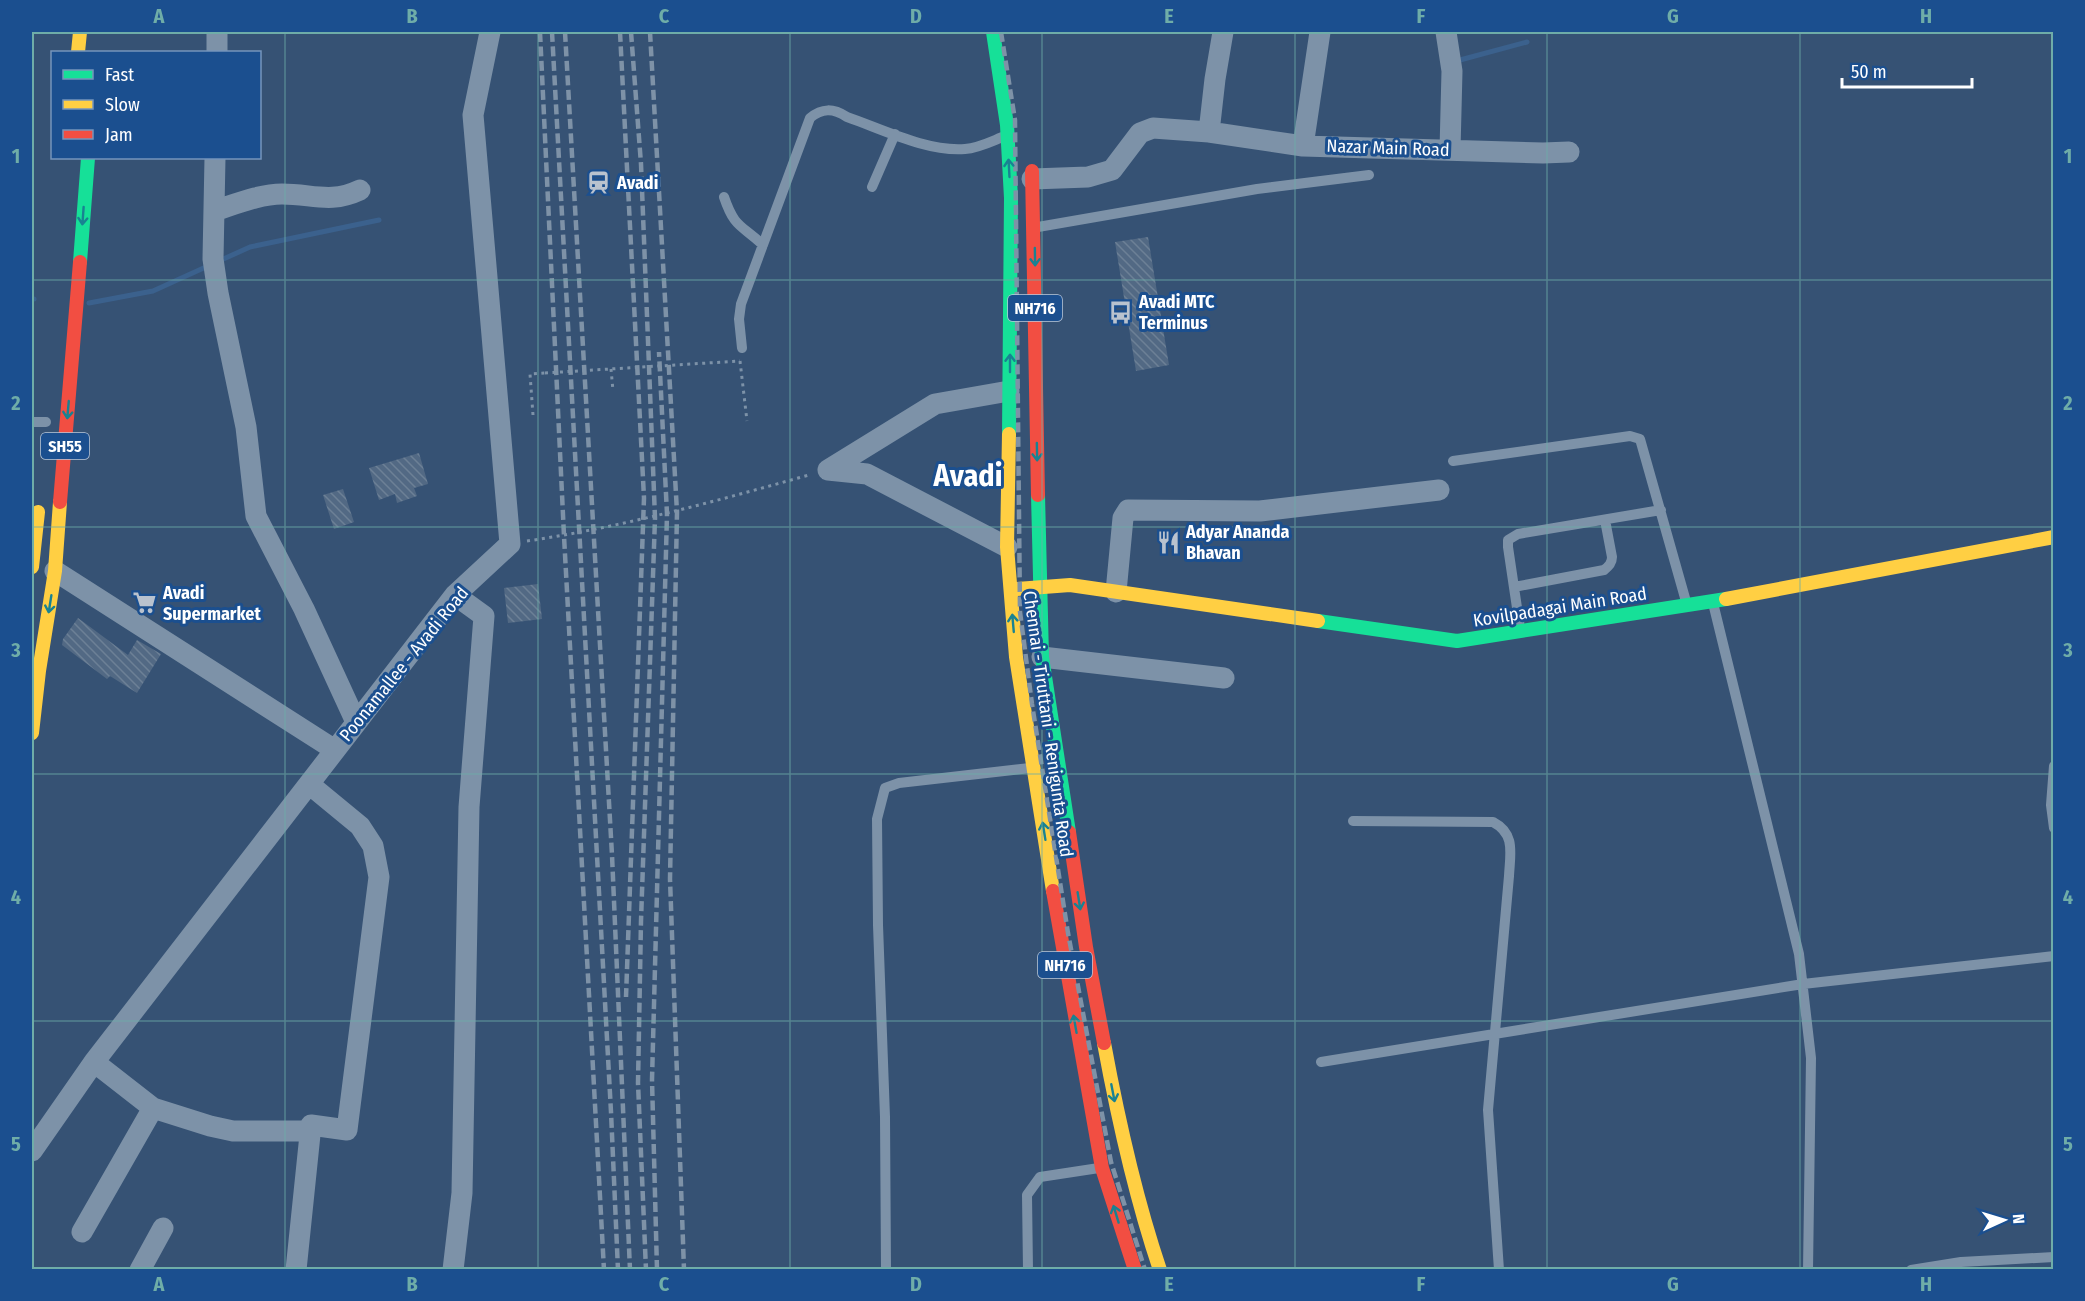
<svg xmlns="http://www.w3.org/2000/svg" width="2085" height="1301" font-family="'Fira Sans Condensed',sans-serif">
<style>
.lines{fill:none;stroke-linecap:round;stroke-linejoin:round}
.stream{stroke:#3b618d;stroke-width:5}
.building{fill:url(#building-back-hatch)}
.path{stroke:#7d92a8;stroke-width:3;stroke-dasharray:3 4.5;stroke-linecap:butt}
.lane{stroke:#7d92a8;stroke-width:10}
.street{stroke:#7d92a8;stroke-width:21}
.fast{stroke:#16e098;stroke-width:14}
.slow{stroke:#ffcf43;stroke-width:14}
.jam{stroke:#f24e42;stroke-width:14}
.rail{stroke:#7e92a7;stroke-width:4.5;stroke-dasharray:10 4.5;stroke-linecap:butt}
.path-bridge{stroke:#7d92a8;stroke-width:3;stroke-dasharray:3 4.5;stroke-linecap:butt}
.oneway{stroke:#198292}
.grid{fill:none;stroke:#6fada8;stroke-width:1.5;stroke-opacity:0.55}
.labels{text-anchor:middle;stroke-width:6;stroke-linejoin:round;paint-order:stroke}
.shield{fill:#1b4f8f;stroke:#bbcadd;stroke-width:1.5}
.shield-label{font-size:16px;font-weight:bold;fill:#fff}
.street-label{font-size:18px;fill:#fff;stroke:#1b4f8f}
.poi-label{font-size:18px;font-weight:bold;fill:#fff;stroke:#1b4f8f;text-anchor:start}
.town-label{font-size:30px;font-weight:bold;fill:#fff;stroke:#1b4f8f}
.neatline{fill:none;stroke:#6fada8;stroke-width:2}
.grid-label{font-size:20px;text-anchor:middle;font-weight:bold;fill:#6fada8}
</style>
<defs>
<pattern id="building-back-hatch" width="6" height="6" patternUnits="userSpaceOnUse" patternTransform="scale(1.5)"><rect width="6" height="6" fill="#526984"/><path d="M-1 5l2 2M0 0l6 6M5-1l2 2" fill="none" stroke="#6c8096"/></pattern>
</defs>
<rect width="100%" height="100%" fill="#365274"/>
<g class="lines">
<path class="stream" d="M1460,60L1527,42
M219,261L250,247L379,220
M32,299H34
M89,303L153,291L208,266"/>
</g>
<path class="building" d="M1148,237L1169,365L1136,371L1115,242Z
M419,453L428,484L414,488L417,496L397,503L395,494L379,500L369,468Z
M343,489L354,522L334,529L323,495Z
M538,584L542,619L508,623L504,588Z
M78,618L128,655L137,640L161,654L137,693L110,676L107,679L62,645L63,639Z"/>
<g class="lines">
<path class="path" d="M740,361L747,421
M611,369L613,391
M533,415L530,374L545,373
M527,541C623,527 716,501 809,475"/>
<path class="lane" d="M872,187L895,134
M724,197C735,229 741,224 763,245
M1038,227L1257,189L1369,175
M742,348L739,319L741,304L810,118C822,108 833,108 847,117C882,129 927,152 965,149C979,148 992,141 1005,136
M32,422H46
M1453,461L1630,436L1640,439L1687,605
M1514,587L1604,570C1609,566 1612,563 1612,557L1605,520
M1713,603L1799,954L1811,1058L1808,1270
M1520,628L1508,547V540L1518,534L1661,510
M2054,766L2051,805L2054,828
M1353,821L1493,822C1516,834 1510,854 1509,876L1488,1110L1499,1270
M1321,1062L1803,984L2054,956
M886,1270L885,1117L878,925L877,819L885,788L899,783L1030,768
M1028,1270L1027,1195L1040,1177L1099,1168
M1911,1270L1961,1262L2054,1257"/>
<path class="street" d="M1223,32L1215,79L1209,132L1303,146L1543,153L1569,152
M1446,32L1452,71L1450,150
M217,52V32
M1303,146L1320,32
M215,158L213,259L218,293L246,427L256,516L304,609L356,722
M1032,179L1088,177L1112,170L1140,133L1153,128L1209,132
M214,211C236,204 260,194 282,194C313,194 330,204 360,190
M828,470L935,404L1009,391
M828,470L867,474L1007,547
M55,571L335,750
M1116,592L1123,518L1128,510L1260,511L1439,490
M1042,657L1224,678
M94,1062L153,1108L210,1126L233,1131H310
M32,1151L94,1062L455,595L510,544L473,115L490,32
M82,1232L153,1108
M140,1270L163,1228
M296,1270L311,1125L347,1130L379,877L373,846L360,826L309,784
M453,1270L462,1193L469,807L484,616L455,595"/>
<path class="fast" d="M993,32L1007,125L1011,198L1009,434
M80,262L88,158
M1038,495L1042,657L1069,832
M1318,621L1457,641L1726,599"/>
<path class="slow" d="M78,52L80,32
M1009,434L1007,547L1016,657L1053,891
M32,567L38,512
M1017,589L1070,585L1318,621
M1726,599L2054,537
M32,733L39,671L55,571L60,502
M1104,1043C1118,1119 1135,1196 1160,1270"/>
<path class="jam" d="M1032,171L1038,495
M60,502L80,262
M1069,832L1086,947L1104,1043
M1053,891L1102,1168L1135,1270"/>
<path class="rail" d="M540,32L564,536L604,1270
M552,32L611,1112L618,1270
M565,32L612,855L630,1270
M620,32L644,498L626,997
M631,32L641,164L655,518L641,921L638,1083L646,1270
M650,32L677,512L670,879L684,1270
M1001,32L1015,120L1020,612L1032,704L1068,933L1111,1162L1145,1270
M657,1270L652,1080L667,514L659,352"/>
<path class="path-bridge" d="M545,373L740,361"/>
</g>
<defs><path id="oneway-shaft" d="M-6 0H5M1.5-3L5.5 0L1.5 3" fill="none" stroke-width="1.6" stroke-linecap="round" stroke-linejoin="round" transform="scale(1.5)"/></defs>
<g class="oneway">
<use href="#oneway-shaft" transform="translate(1009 168) rotate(-93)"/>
<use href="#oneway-shaft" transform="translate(83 216) rotate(94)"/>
<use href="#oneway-shaft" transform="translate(1035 257) rotate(89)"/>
<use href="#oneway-shaft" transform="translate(1010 363) rotate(-90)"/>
<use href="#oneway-shaft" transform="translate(68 410) rotate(95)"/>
<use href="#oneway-shaft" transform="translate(1037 452) rotate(89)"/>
<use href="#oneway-shaft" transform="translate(50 604) rotate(99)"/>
<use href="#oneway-shaft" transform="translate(1013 623) rotate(-95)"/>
<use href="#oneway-shaft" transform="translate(1044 831) rotate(-99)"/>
<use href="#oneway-shaft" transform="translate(1079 901) rotate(81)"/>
<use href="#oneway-shaft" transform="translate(1075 1024) rotate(-100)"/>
<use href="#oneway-shaft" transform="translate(1113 1093) rotate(79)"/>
<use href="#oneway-shaft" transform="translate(1116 1214) rotate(-107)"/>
</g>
<path class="grid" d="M285,32V1270M538,32V1270M790,32V1270M1042,32V1270M1295,32V1270M1547,32V1270M1800,32V1270M32,280H2054M32,527H2054M32,774H2054M32,1021H2054"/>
<defs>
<symbol id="station-bare" viewBox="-9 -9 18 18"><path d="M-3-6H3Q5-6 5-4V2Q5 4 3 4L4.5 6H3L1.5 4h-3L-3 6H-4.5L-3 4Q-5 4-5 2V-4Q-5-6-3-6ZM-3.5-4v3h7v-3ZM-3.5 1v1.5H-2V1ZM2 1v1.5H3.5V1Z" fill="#b9c2ce" stroke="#1b4f8f" stroke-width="2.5" paint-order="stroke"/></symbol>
<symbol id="bus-bare" viewBox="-9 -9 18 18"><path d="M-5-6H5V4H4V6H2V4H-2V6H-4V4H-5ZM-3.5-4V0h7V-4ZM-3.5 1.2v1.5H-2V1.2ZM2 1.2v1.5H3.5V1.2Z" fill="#b9c2ce" stroke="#1b4f8f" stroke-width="2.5" paint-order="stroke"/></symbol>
<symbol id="restaurant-bare" viewBox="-9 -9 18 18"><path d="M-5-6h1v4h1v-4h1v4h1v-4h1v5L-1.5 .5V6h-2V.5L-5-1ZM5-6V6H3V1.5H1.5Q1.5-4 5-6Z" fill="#b9c2ce" stroke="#1b4f8f" stroke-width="2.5" paint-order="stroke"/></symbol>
<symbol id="supermarket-bare" viewBox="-9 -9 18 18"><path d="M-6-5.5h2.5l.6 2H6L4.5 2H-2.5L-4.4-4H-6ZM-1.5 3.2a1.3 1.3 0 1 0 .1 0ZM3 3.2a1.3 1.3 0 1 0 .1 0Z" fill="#b9c2ce" stroke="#1b4f8f" stroke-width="2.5" paint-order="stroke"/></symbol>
</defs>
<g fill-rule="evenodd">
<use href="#station-bare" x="582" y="166" width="33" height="33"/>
<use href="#bus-bare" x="1104" y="296" width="33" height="33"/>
<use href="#restaurant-bare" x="1152" y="526" width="33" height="33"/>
<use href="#supermarket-bare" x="128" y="586" width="33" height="33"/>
</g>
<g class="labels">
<g class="shield">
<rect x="1008" y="295" width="54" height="26" rx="4.5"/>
<rect x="41" y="433" width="48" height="26" rx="4.5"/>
<rect x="1038" y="952" width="54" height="26" rx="4.5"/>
</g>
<g class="shield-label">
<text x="1035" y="314">NH716</text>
<text x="65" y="452">SH55</text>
<text x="1065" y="971">NH716</text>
</g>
<g class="street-label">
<text transform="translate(1388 148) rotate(2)" y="6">Nazar Main Road</text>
<text transform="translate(1560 607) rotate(-9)" y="6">Kovilpadagai Main Road</text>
<text transform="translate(404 664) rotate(-51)" y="6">Poonamallee - Avadi Road</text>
<text transform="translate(1048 724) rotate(82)" y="6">Chennai - Tiruttani - Renigunta Road</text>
</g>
<g class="poi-label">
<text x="617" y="189">Avadi</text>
<text x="1139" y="308">Avadi MTC<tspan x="1139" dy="21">Terminus</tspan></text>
<text x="1186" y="538">Adyar Ananda<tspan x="1186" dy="21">Bhavan</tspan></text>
<text x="163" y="599">Avadi<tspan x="163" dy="21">Supermarket</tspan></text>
</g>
<g class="town-label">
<text x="968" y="486">Avadi</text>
</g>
</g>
<rect width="2085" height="1301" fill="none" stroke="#1b4f8f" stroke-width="66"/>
<rect x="51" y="51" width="210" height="108" fill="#1b4f8f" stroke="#7695bc" stroke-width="1.5"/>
<rect x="63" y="70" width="30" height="9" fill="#16e098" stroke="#7695bc" stroke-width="1.5"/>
<text x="105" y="81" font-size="18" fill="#ffffff">Fast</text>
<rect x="63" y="100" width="30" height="9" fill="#ffcf43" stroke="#7695bc" stroke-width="1.5"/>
<text x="105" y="111" font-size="18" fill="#ffffff">Slow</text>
<rect x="63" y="130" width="30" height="9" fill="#f24e42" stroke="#7695bc" stroke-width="1.5"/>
<text x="105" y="141" font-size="18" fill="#ffffff">Jam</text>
<g transform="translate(2004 1220) rotate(86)" stroke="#1b4f8f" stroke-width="4.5" paint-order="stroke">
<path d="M0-4.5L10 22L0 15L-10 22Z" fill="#ffffff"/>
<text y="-9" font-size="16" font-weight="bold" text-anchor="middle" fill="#ffffff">N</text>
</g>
<path d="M1842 78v9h130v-9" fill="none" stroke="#ffffff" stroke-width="3"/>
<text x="1851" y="78" font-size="18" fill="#ffffff" stroke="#1b4f8f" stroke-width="4.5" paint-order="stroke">50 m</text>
<rect x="33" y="33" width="2019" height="1235" class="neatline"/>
<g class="grid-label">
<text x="159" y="23">A</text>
<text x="412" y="23">B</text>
<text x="664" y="23">C</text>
<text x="916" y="23">D</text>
<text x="1169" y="23">E</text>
<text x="1421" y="23">F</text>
<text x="1673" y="23">G</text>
<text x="1926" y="23">H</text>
<text x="16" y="163">1</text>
<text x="2068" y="163">1</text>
<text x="16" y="410">2</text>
<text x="2068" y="410">2</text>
<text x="16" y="657">3</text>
<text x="2068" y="657">3</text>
<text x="16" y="904">4</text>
<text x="2068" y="904">4</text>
<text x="16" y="1151">5</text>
<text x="2068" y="1151">5</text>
<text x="159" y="1291">A</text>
<text x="412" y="1291">B</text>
<text x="664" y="1291">C</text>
<text x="916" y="1291">D</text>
<text x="1169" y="1291">E</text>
<text x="1421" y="1291">F</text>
<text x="1673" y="1291">G</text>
<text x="1926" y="1291">H</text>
</g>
</svg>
